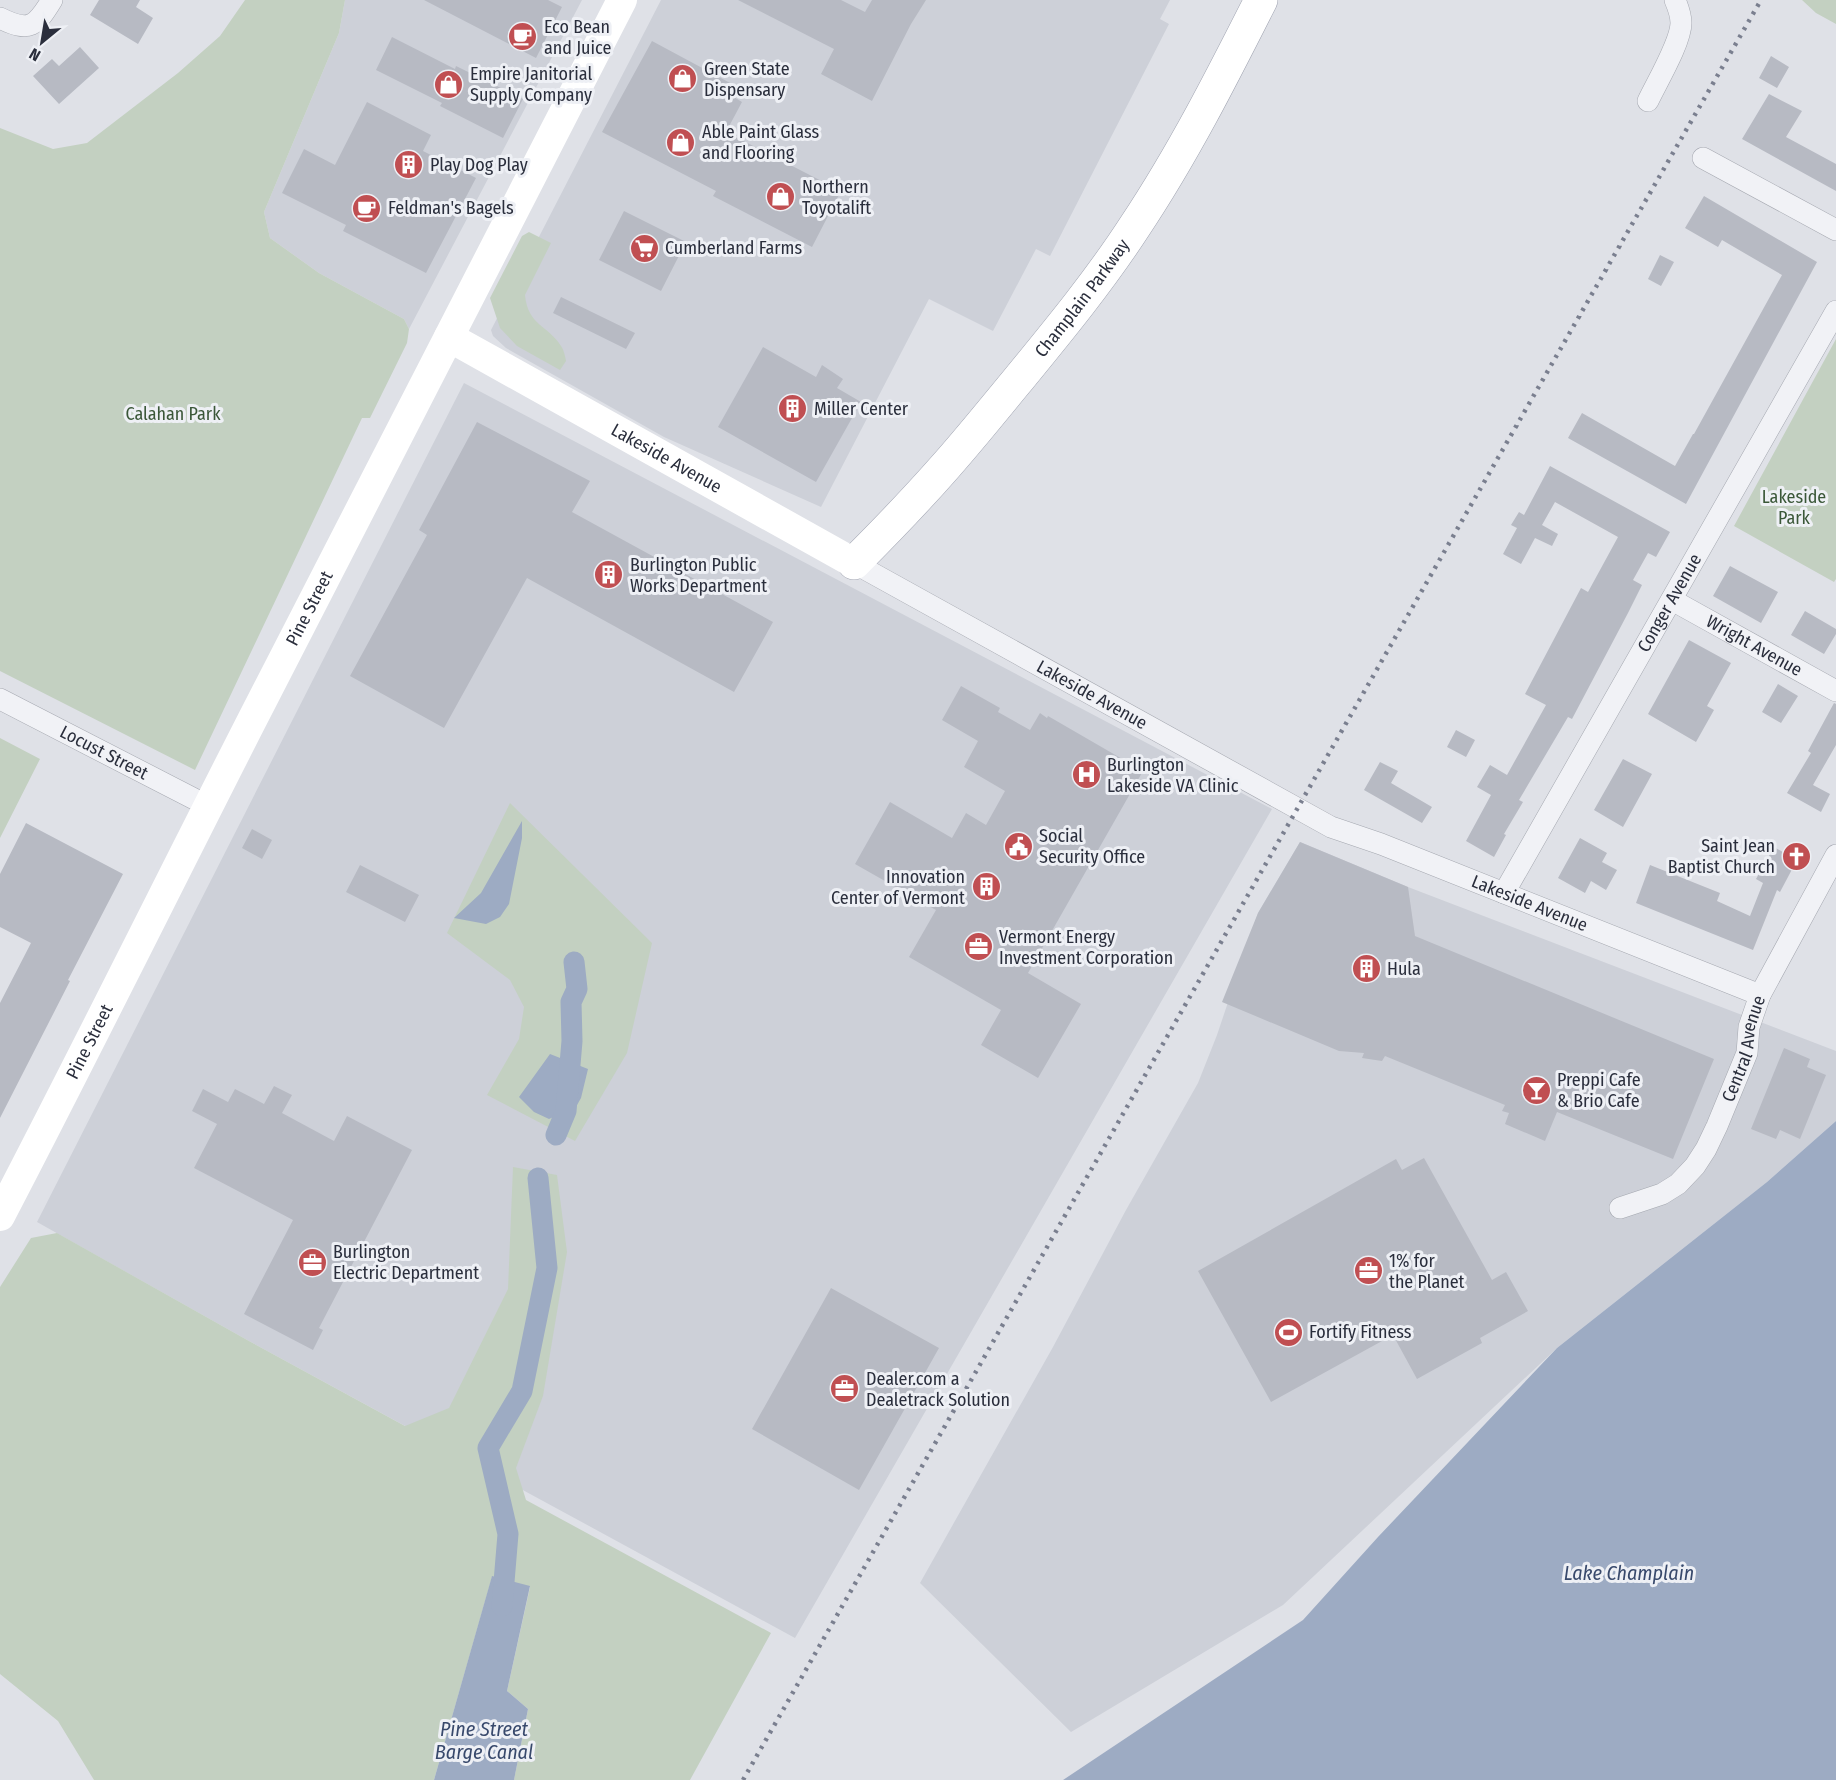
<svg xmlns="http://www.w3.org/2000/svg" width="1836" height="1780" font-family="'Fira Sans Condensed',sans-serif">
<style>
.built{fill:#cdd0d8}
.green{fill:#c3d0c1}
.water{fill:#9dabc3}
.lines{fill:none;stroke-linecap:round;stroke-linejoin:round}
.canal{stroke:#9dabc3;stroke-width:21}
.building{fill:#b7bac3}
.minor-casing{stroke:#a5a8b0;stroke-width:22}
.primary-casing{stroke:#a0a4b1;stroke-width:34}
.minor{stroke:#f1f2f6;stroke-width:21}
.secondary{stroke:#fff;stroke-width:30}
.primary{stroke:#fff;stroke-width:33}
.rail{stroke:#7a7f8f;stroke-width:4.5;stroke-dasharray:3 6;stroke-linecap:butt}
.labels{text-anchor:middle;stroke-width:6;stroke-linejoin:round;paint-order:stroke}
.poi-label{font-size:18px;fill:#2a2e3c;stroke:#eef0f5;text-anchor:start}
.street-label{font-size:18px;fill:#2a2e3c;stroke:#eef0f5}
.park-label{font-size:18px;fill:#3a5738;stroke:#eef0f5}
.water-label{font-size:20px;font-style:italic;fill:#38496c;stroke:#eef0f5}
</style>
<rect width="100%" height="100%" fill="#dfe1e7"/>
<path class="built" d="M345,0H582L409,329L404,319L319,273L270,238L264,212L339,33Z
M661,0H1170L1160,19L1169,24L1050,256L1036,249L993,331L929,299L821,507L664,437L506,348L493,336L491,330Z
M464,383L1272,809L795,1638L249,1341L37,1222Z
M1300,842L1408,887L1836,1051V1121L1767,1182L1557,1348L1283,1605L1071,1732L920,1583L1053,1347L1126,1210L1198,1083L1217,1035L1258,913Z"/>
<path class="green" d="M245,0H345L339,33L264,212L270,238L319,273L404,319L409,329L407,343L370,418H362L195,770L0,671V128L53,149L87,143L178,73L220,36Z
M1802,0H1836V24L1816,13Z
M529,232L551,243L525,295C528,326 548,325 561,346C564,350 565,356 566,361L560,370L517,346L500,328L490,298L522,236Z
M1836,339V579L1834,582L1734,526Z
M0,738L40,759L0,838Z
M510,803L652,943L627,1053L575,1141L487,1095L519,1039L524,1007L510,980L447,933Z
M513,1167L557,1175L567,1252L543,1396L516,1468L526,1500L771,1633L690,1780H514L528,1709L507,1691L530,1587L492,1577L434,1780H94L58,1721L0,1674V1287L31,1238L57,1233L249,1341L405,1426L449,1408L508,1289Z"/>
<path class="water" d="M522,821V838L509,904L500,917L486,924L454,918L481,893Z
M550,1054L588,1069L581,1098L568,1121L558,1115L549,1119L534,1112L519,1097Z
M1836,1121V1780H1063L1303,1620L1378,1537L1557,1348L1767,1182Z
M492,1576L530,1586L507,1691L528,1709L514,1780H434Z"/>
<g class="lines">
<path class="canal" d="M556,1135L566,1111L572,1041L571,1002L577,989L574,962
M502,1606L508,1534L488,1448L522,1391L547,1268L538,1178"/>
</g>
<path class="building" d="M99,0H140L136,7L153,18L138,44L90,15Z
M424,0H548L562,7L536,58Z
M738,0H841L865,12L872,0H926L911,24L872,101L821,74L834,49Z
M392,37L455,69L456,66L523,99L503,138L440,106L442,103L376,70Z
M652,41L732,84L727,93L742,102L726,132L841,191L812,247L713,196L716,191L602,132Z
M80,47L99,68L59,104L33,76L52,59L59,66Z
M1771,56L1789,67L1777,88L1759,78Z
M1769,94L1802,111L1786,137L1836,164V191L1742,139Z
M367,102L431,135L423,151L476,178L426,273L343,231L346,225L282,193L304,149L335,165Z
M1704,196L1817,262L1686,504L1568,438L1582,413L1675,466L1693,434H1694L1782,275L1722,240L1718,247L1685,228Z
M624,211L686,242L661,291L599,260Z
M1660,255L1674,262L1661,286L1648,279Z
M561,297L635,333L626,349L553,313Z
M763,347L816,377L822,365L843,379L837,388L861,402L816,482L718,427Z
M477,422L590,481L572,512L773,622L734,692L527,578L444,728L350,676L427,535L419,530Z
M1550,466L1670,532L1656,557L1648,553L1633,580L1642,585L1628,613L1572,719L1568,717L1519,800L1523,802L1504,834L1506,835L1494,857L1466,841L1491,795L1477,787L1490,765L1507,775L1546,705L1525,694L1581,588L1588,592L1618,537L1555,502L1542,525L1558,534L1552,546L1535,538L1521,564L1503,554L1517,528L1511,525L1519,512L1524,515Z
M1730,566L1778,592L1761,623L1713,596Z
M1805,611L1836,629V634L1824,654L1791,635Z
M1689,640L1731,663L1707,706L1714,710L1696,742L1648,714Z
M1778,684L1798,696L1781,723L1762,712Z
M961,686L1000,708L998,712L1030,730L1040,713L1047,718L1048,716L1143,771L1028,973L1081,1004L1038,1078L981,1045L1001,1010L909,957L936,910L855,864L890,802L952,838L966,813L986,825L1005,791L964,767L978,741L942,720Z
M1834,703L1836,704V745L1813,785L1830,794L1821,812L1787,793L1811,753L1808,751Z
M1456,730L1475,740L1466,757L1447,747Z
M1623,759L1652,774L1623,827L1594,810Z
M1380,762L1398,771L1391,783L1432,807L1422,823L1364,790Z
M26,823L123,874L68,980L70,981L0,1118V1003L31,943L0,927V874Z
M252,829L272,840L262,859L242,848Z
M1580,838L1607,853L1602,862L1617,870L1606,890L1591,881L1585,893L1558,878Z
M1300,842L1408,887L1415,936L1714,1059L1673,1159L1557,1112L1545,1141L1505,1124L1509,1113L1502,1111L1505,1105L1385,1056L1382,1061L1362,1058L1364,1053L1339,1051L1222,1002L1258,913Z
M1774,847L1797,860L1780,892L1777,890L1753,950L1636,903L1650,865L1720,893L1717,901L1750,916L1763,883L1756,879Z
M360,865L419,895L405,922L346,892Z
M1784,1048L1810,1059L1807,1067L1826,1075L1800,1139L1780,1130L1776,1139L1751,1129Z
M274,1086L292,1095L282,1113L334,1141L347,1116L412,1150L319,1328L323,1330L313,1350L244,1314L293,1220L194,1168L217,1124L192,1111L203,1089L228,1102L235,1089L264,1104Z
M1424,1158L1492,1280L1506,1272L1528,1311L1480,1338L1482,1343L1417,1379L1393,1335L1271,1402L1198,1271L1396,1159L1402,1170Z
M831,1288L939,1348L859,1490L752,1429Z"/>
<g class="lines">
<defs>
<g id="minor">
<path d="M0,18C30,33 36,26 52,0"/>
<path d="M1648,101C1657,82 1681,42 1681,23C1681,15 1678,7 1675,0"/>
<path d="M1703,158L1836,230"/>
<path id="s1" d="M854,563L1331,827L1381,844L1760,995"/>
<path id="s2" d="M1672,600L1836,691"/>
<path id="s3" d="M0,699L208,806"/>
<path id="s4" d="M1504,893L1836,311"/>
<path id="s5" d="M1620,1208L1662,1194L1678,1184L1695,1166L1706,1149L1717,1126L1747,1053L1749,1027L1760,995L1836,855"/>
</g>
<g id="primary">
<path id="s8" d="M854,563C885,532 915,501 944,468C969,440 993,410 1017,381C1058,331 1100,280 1135,226C1183,154 1222,77 1261,0"/>
</g>
</defs>
<use href="#minor" class="minor-casing"/>
<use href="#primary" class="primary-casing"/>
<use href="#minor" class="minor"/>
<g class="secondary">
<path id="s6" d="M449,337L854,563"/>
<path id="s7" d="M0,1216C85,1053 166,889 249,726C373,484 498,242 622,0"/>
</g>
<use href="#primary" class="primary"/>
<path class="rail" d="M743,1780C1082,1186 1420,592 1761,0"/>
</g>
<defs>
<symbol id="cafe-disc" viewBox="-11 -11 22 22"><circle r="9.5" fill="#c04f52" stroke="#eef0f5"/><path d="M-5.5-4.5H6V0H3Q3 3.5 0 3.5H-2.5Q-5.5 3.5-5.5 0ZM3-3.2v2h1.7v-2ZM-6 4.5H4V6H-6Z" fill="#fff"/></symbol>
<symbol id="shop-disc" viewBox="-11 -11 22 22"><circle r="9.5" fill="#c04f52" stroke="#eef0f5"/><path d="M-5-2.5h2.3a2.7 3.5 0 0 1 5.4 0H5L5.5 6h-11ZM-1.5-2.5h3a1.5 2.3 0 0 0-3 0Z" fill="#fff"/></symbol>
<symbol id="building-disc" viewBox="-11 -11 22 22"><circle r="9.5" fill="#c04f52" stroke="#eef0f5"/><path d="M-4-6H4V6H1V3H-1V6H-4ZM-2.5-4.3h1.7v1.8h-1.7ZM.8-4.3h1.7v1.8H.8ZM-2.5-1h1.7V.8h-1.7ZM.8-1h1.7V.8H.8Z" fill="#fff"/></symbol>
<symbol id="supermarket-disc" viewBox="-11 -11 22 22"><circle r="9.5" fill="#c04f52" stroke="#eef0f5"/><path d="M-6-5.5h2.5l.6 2H6L4.5 2H-2.5L-4.4-4H-6ZM-1.5 3.2a1.3 1.3 0 1 0 .1 0ZM3 3.2a1.3 1.3 0 1 0 .1 0Z" fill="#fff"/></symbol>
<symbol id="hospital-disc" viewBox="-11 -11 22 22"><circle r="9.5" fill="#c04f52" stroke="#eef0f5"/><path d="M-5-5h3v3.5h4V-5h3V5h-3V1.5h-4V5h-3Z" fill="#fff"/></symbol>
<symbol id="civic-disc" viewBox="-11 -11 22 22"><circle r="9.5" fill="#c04f52" stroke="#eef0f5"/><path d="M-.6-6.5H3V-4.5H.6V-3L4-1V1h2V6H-6V1h2V-1L-.6-3ZM-1.2 2.5V6h2.4V2.5Z" fill="#fff"/></symbol>
<symbol id="church-disc" viewBox="-11 -11 22 22"><circle r="9.5" fill="#c04f52" stroke="#eef0f5"/><path d="M-1.2-6h2.4v3.5h3.3v2.4h-3.3V6h-2.4V-.1h-3.3v-2.4h3.3Z" fill="#fff"/></symbol>
<symbol id="office-disc" viewBox="-11 -11 22 22"><circle r="9.5" fill="#c04f52" stroke="#eef0f5"/><path d="M-6-3h4V-5.5h4V-3h4V5H-6ZM-1-4.5V-3h2v-1.5ZM-6 0V1H6V0Z" fill="#fff"/></symbol>
<symbol id="bar-disc" viewBox="-11 -11 22 22"><circle r="9.5" fill="#c04f52" stroke="#eef0f5"/><path d="M-6-5H6L.8 .8V4.5H3.5V6h-7V4.5H-.8V.8Z" fill="#fff"/></symbol>
<symbol id="stadium-disc" viewBox="-11 -11 22 22"><circle r="9.5" fill="#c04f52" stroke="#eef0f5"/><path d="M0-5a6.5 5 0 1 0 0 10a6.5 5 0 1 0 0-10ZM-3.5-1.8h7v3.6h-7Z" fill="#fff"/></symbol>
</defs>
<g fill-rule="evenodd">
<use href="#cafe-disc" x="506" y="20" width="33" height="33"/>
<use href="#shop-disc" x="666" y="62" width="33" height="33"/>
<use href="#shop-disc" x="432" y="68" width="33" height="33"/>
<use href="#shop-disc" x="664" y="126" width="33" height="33"/>
<use href="#building-disc" x="392" y="148" width="33" height="33"/>
<use href="#shop-disc" x="764" y="180" width="33" height="33"/>
<use href="#cafe-disc" x="350" y="192" width="33" height="33"/>
<use href="#supermarket-disc" x="628" y="232" width="33" height="33"/>
<use href="#building-disc" x="776" y="392" width="33" height="33"/>
<use href="#building-disc" x="592" y="558" width="33" height="33"/>
<use href="#hospital-disc" x="1070" y="758" width="33" height="33"/>
<use href="#civic-disc" x="1002" y="830" width="33" height="33"/>
<use href="#church-disc" x="1780" y="840" width="33" height="33"/>
<use href="#building-disc" x="970" y="870" width="33" height="33"/>
<use href="#office-disc" x="962" y="930" width="33" height="33"/>
<use href="#building-disc" x="1350" y="952" width="33" height="33"/>
<use href="#bar-disc" x="1520" y="1074" width="33" height="33"/>
<use href="#office-disc" x="296" y="1246" width="33" height="33"/>
<use href="#office-disc" x="1352" y="1254" width="33" height="33"/>
<use href="#stadium-disc" x="1272" y="1316" width="33" height="33"/>
<use href="#office-disc" x="828" y="1372" width="33" height="33"/>
</g>
<g class="labels">
<g class="poi-label">
<text x="544" y="33">Eco Bean<tspan x="544" dy="21">and Juice</tspan></text>
<text x="704" y="75">Green State<tspan x="704" dy="21">Dispensary</tspan></text>
<text x="470" y="80">Empire Janitorial<tspan x="470" dy="21">Supply Company</tspan></text>
<text x="702" y="138">Able Paint Glass<tspan x="702" dy="21">and Flooring</tspan></text>
<text x="430" y="171">Play Dog Play</text>
<text x="802" y="193">Northern<tspan x="802" dy="21">Toyotalift</tspan></text>
<text x="388" y="214">Feldman's Bagels</text>
<text x="665" y="254">Cumberland Farms</text>
<text x="814" y="415">Miller Center</text>
<text x="630" y="571">Burlington Public<tspan x="630" dy="21">Works Department</tspan></text>
<text x="1107" y="771">Burlington<tspan x="1107" dy="21">Lakeside VA Clinic</tspan></text>
<text x="1039" y="842">Social<tspan x="1039" dy="21">Security Office</tspan></text>
<text x="1775" y="852" text-anchor="end">Saint Jean<tspan x="1775" dy="21">Baptist Church</tspan></text>
<text x="965" y="883" text-anchor="end">Innovation<tspan x="965" dy="21">Center of Vermont</tspan></text>
<text x="999" y="943">Vermont Energy<tspan x="999" dy="21">Investment Corporation</tspan></text>
<text x="1387" y="975">Hula</text>
<text x="1557" y="1086">Preppi Cafe<tspan x="1557" dy="21">&amp; Brio Cafe</tspan></text>
<text x="333" y="1258">Burlington<tspan x="333" dy="21">Electric Department</tspan></text>
<text x="1389" y="1267">1% for<tspan x="1389" dy="21">the Planet</tspan></text>
<text x="1309" y="1338">Fortify Fitness</text>
<text x="866" y="1385">Dealer.com a<tspan x="866" dy="21">Dealetrack Solution</tspan></text>
</g>
<g class="street-label">
<text dy="6" stroke="none"><textPath href="#s8" startOffset="350">Champlain Parkway</textPath></text>
<text dy="6" stroke="none"><textPath href="#s6" startOffset="249">Lakeside Avenue</textPath></text>
<text dy="6" stroke="none"><textPath href="#s4" startOffset="334">Conger Avenue</textPath></text>
<text dy="6" stroke="none"><textPath href="#s7" startOffset="682">Pine Street</textPath></text>
<text dy="6" stroke="none"><textPath href="#s2" startOffset="94">Wright Avenue</textPath></text>
<text dy="6" stroke="none"><textPath href="#s1" startOffset="272">Lakeside Avenue</textPath></text>
<text dy="6" stroke="none"><textPath href="#s3" startOffset="117">Locust Street</textPath></text>
<text dy="6" stroke="none"><textPath href="#s1" startOffset="758">Lakeside Avenue</textPath></text>
<text dy="6" stroke="none"><textPath href="#s7" startOffset="196">Pine Street</textPath></text>
<text dy="6" stroke="none"><textPath href="#s5" startOffset="216">Central Avenue</textPath></text>
</g>
<g class="park-label">
<text x="173" y="420">Calahan Park</text>
<text x="1794" y="503">Lakeside<tspan x="1794" dy="21">Park</tspan></text>
</g>
<g class="water-label">
<text x="1629" y="1580">Lake Champlain</text>
<text x="484" y="1736">Pine Street<tspan x="484" dy="23">Barge Canal</tspan></text>
</g>
</g>
<g transform="translate(42 42) rotate(210)" stroke="#eef0f5" stroke-width="4.5" paint-order="stroke">
<path d="M0-4.5L10 22L0 15L-10 22Z" fill="#2a2e3c"/>
<text y="-9" font-size="16" font-weight="bold" text-anchor="middle" fill="#2a2e3c">N</text>
</g>
</svg>
